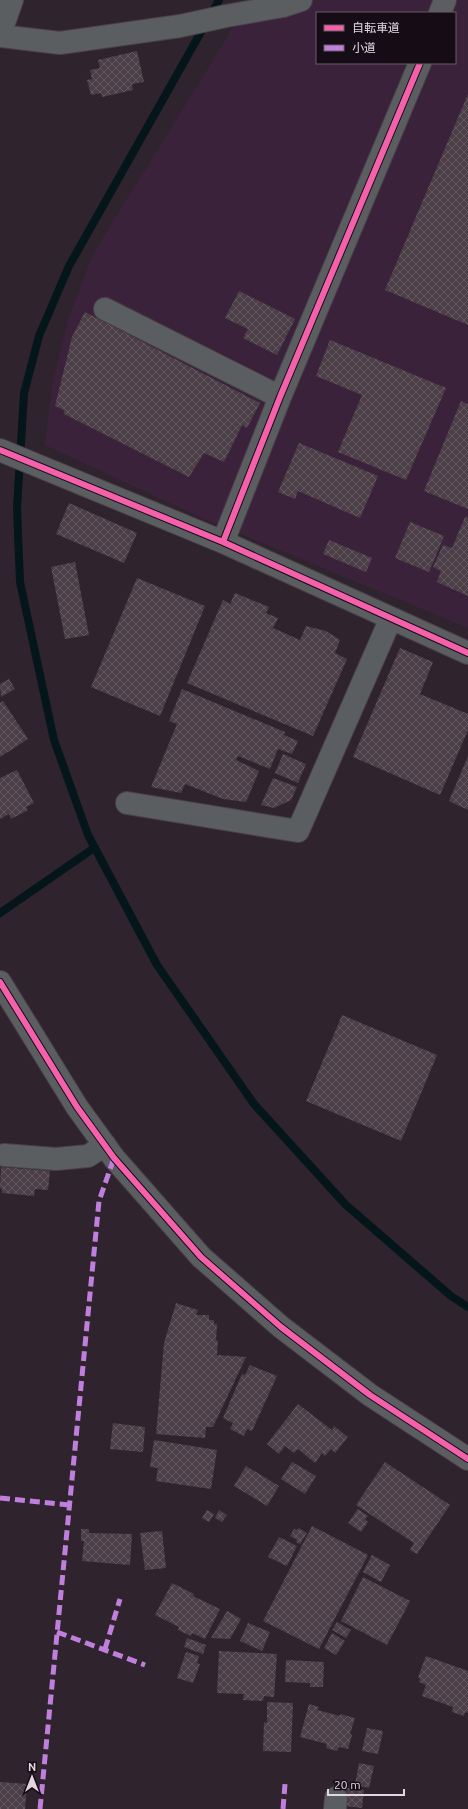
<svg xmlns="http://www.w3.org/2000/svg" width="468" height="1809" font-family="Ubuntu,'Noto Sans JP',sans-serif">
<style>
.built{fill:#3b223b;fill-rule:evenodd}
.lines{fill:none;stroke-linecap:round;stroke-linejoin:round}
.stream{stroke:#041619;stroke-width:8}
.building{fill:url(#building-cross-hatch)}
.minor-casing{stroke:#4b404a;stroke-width:24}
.minor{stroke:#5a5e60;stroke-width:22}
.quiet{stroke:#c07fdc;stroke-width:5;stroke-dasharray:10 5;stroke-linecap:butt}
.cycleway-casing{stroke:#160c15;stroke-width:8}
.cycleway{stroke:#f560ab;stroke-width:6}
</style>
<defs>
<pattern id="building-cross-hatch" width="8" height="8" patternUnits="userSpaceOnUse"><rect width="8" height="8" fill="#4b3e47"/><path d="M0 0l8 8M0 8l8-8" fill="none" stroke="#655961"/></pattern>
</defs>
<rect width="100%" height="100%" fill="#2f232e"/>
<path class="built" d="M247,0H468V628L202,518L45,445L52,385L69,317L93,254L223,44ZM317,13H455V63H317Z"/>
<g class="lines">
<path class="stream" d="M219,0L69,266L39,336L24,393L17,508L20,582L54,740L88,835L157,965L254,1104L346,1205L451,1296L468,1307
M0,913L94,848"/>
</g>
<path class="building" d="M137,51L144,82L132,84L133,90L102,97L101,93L91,95L87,80L92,79L90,70L100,68L98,60Z
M468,94V325L385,290Z
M239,291L295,319L277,355L243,338L248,329L225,318Z
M85,312L260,403L247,428L242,425L224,462L204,453L189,477L64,414V410L55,406L72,337Z
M330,340L446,388L406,480L338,452L362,395L316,376Z
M461,401L468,404V509L424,491Z
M299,443L378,476L360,518L298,491L295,499L278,492Z
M69,503L137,533L124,563L56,534Z
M465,517L468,518V596L437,582L441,571L433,567L443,545L452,548Z
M410,522L444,536L429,572L395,558Z
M329,540L372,558L366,572L323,554Z
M75,562L89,635L65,639L51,567Z
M137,578L205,606L160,716L91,687Z
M235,593L269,607L266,613L278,618L273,628L300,640L306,626L326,631L340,640L335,653L347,659L313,736L187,683L223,600L230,604Z
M400,648L433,662L420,694L468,714V730L440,795L353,757Z
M9,679L15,689L1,697L0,684Z
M182,689L285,732L284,735L298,741L292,754L278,749L270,769L238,756L236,760L259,771L246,802L223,799L185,784L181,793L151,787L177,724L169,721Z
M3,701L28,739L0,757V703Z
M283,754L306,764L298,783L275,773Z
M468,756V810L449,801Z
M17,770L34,803L26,807L28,810L11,819L9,814L0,819V778Z
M273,778L297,787L291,800L274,808L261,805Z
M342,1015L437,1055L401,1141L306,1101Z
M1,1167L50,1171L48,1190L35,1189L34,1196L2,1193V1189L0,1188Z
M176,1303L198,1310L196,1315H209V1320H214V1324H217L216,1340L218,1341L217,1355L246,1357L213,1427H206L205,1438L156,1434L164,1343Z
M250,1365L277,1376L252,1431L247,1429L244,1436L230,1429L233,1423L223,1418L242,1374L245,1375Z
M298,1404L332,1430L334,1426L348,1437L335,1453L331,1449L325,1456L322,1453L315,1463L298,1449L294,1453L285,1446L279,1454L267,1444Z
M113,1423L145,1427L143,1452L110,1449Z
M154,1440L217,1450L211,1489L156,1481L158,1468L150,1467Z
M292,1462L316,1476L305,1494L281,1479Z
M385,1462L450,1505L417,1554L410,1550L414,1543L356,1505Z
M246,1466L279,1486L267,1506L234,1486Z
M358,1509L368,1516L365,1519L368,1522L361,1532L348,1523Z
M207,1510L214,1514L209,1522L202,1518Z
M219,1510L227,1515L222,1522L215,1518Z
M312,1526L368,1555L319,1649L263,1621Z
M299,1528L307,1533L300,1544L296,1542L297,1540L290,1536L294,1529L297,1530Z
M81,1529H89V1533L132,1534L130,1565L82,1561L84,1541H81Z
M162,1531L166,1568L145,1570L140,1533Z
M279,1537L297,1546L287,1566L268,1557Z
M372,1555L390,1565L381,1582L363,1572Z
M363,1577L410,1601L387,1645L341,1621Z
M172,1583L194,1594L193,1596L220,1609L205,1639L192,1633L191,1636L178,1630L179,1627L155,1615Z
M227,1611L241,1619L230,1639L211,1638Z
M337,1622L351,1630L346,1638L332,1630Z
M248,1623L270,1632L262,1651L240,1641Z
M332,1633L345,1641L336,1655L324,1648Z
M187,1638L206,1645L203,1654L184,1647Z
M219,1651L277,1654L274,1697L264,1696L263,1701L243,1700L244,1694L217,1693Z
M186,1652L199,1656L197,1663L200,1664L193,1683L177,1678Z
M426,1656L468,1671V1713L465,1712L464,1716L452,1712L453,1707L422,1696L426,1685L419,1682L420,1679L418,1677Z
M286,1660L324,1662L323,1687H310V1683L285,1682Z
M267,1702L293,1703L291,1752L263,1751L264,1722L267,1723Z
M309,1704L319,1707L317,1710L340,1716V1714L355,1718L350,1734L352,1735L348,1749L339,1747L337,1751L326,1748L327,1744L300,1737Z
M367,1728L383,1731L378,1754L362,1751Z
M359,1763L374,1766L369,1788L355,1785Z
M0,1782L27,1784L25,1809H0Z
M347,1788L364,1790L362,1808L344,1806Z"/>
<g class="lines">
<defs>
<path id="minor" d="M440,13L445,0
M0,34L12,0
M0,36L60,43L180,26L226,16L283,6L301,0
M105,309L280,397
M0,450L223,542L468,653
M223,542L280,397L420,63
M127,803L298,831L391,618
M0,982L77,1107L114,1158L201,1257L281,1327L370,1395L468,1459
M4,1155L56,1159L88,1156L105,1145
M335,1809L336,1798"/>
</defs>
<use href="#minor" class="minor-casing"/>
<use href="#minor" class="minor"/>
<path class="quiet" d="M0,1498L69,1505
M57,1632L145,1665
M105,1649L120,1599
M40,1809L99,1201L114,1158
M283,1809L285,1784"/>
<defs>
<path id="cycleway" d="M0,450L223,542L468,653
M223,542L280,397L420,63
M0,982L77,1107L114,1158L201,1257L281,1327L370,1395L468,1459"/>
</defs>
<use href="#cycleway" class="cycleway-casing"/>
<use href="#cycleway" class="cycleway"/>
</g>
<rect x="316" y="12" width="140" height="52" fill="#160c15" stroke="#685c67"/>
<rect x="324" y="25" width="20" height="6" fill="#f560ab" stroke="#685c67"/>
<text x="352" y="32" font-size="12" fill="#e4d5e3">自転車道</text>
<rect x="324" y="45" width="20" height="6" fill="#c07fdc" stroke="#685c67"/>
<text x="352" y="52" font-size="12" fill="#e4d5e3">小道</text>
<g transform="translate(32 1777)" stroke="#160c15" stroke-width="3" paint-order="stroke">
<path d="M0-3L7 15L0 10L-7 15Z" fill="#e4d5e3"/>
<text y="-6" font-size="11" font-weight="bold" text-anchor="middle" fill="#e4d5e3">N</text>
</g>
<path d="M328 1789v6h76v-6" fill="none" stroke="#e4d5e3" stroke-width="2"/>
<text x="334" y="1789" font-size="12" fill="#e4d5e3" stroke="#160c15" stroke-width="3" paint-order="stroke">20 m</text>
</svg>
